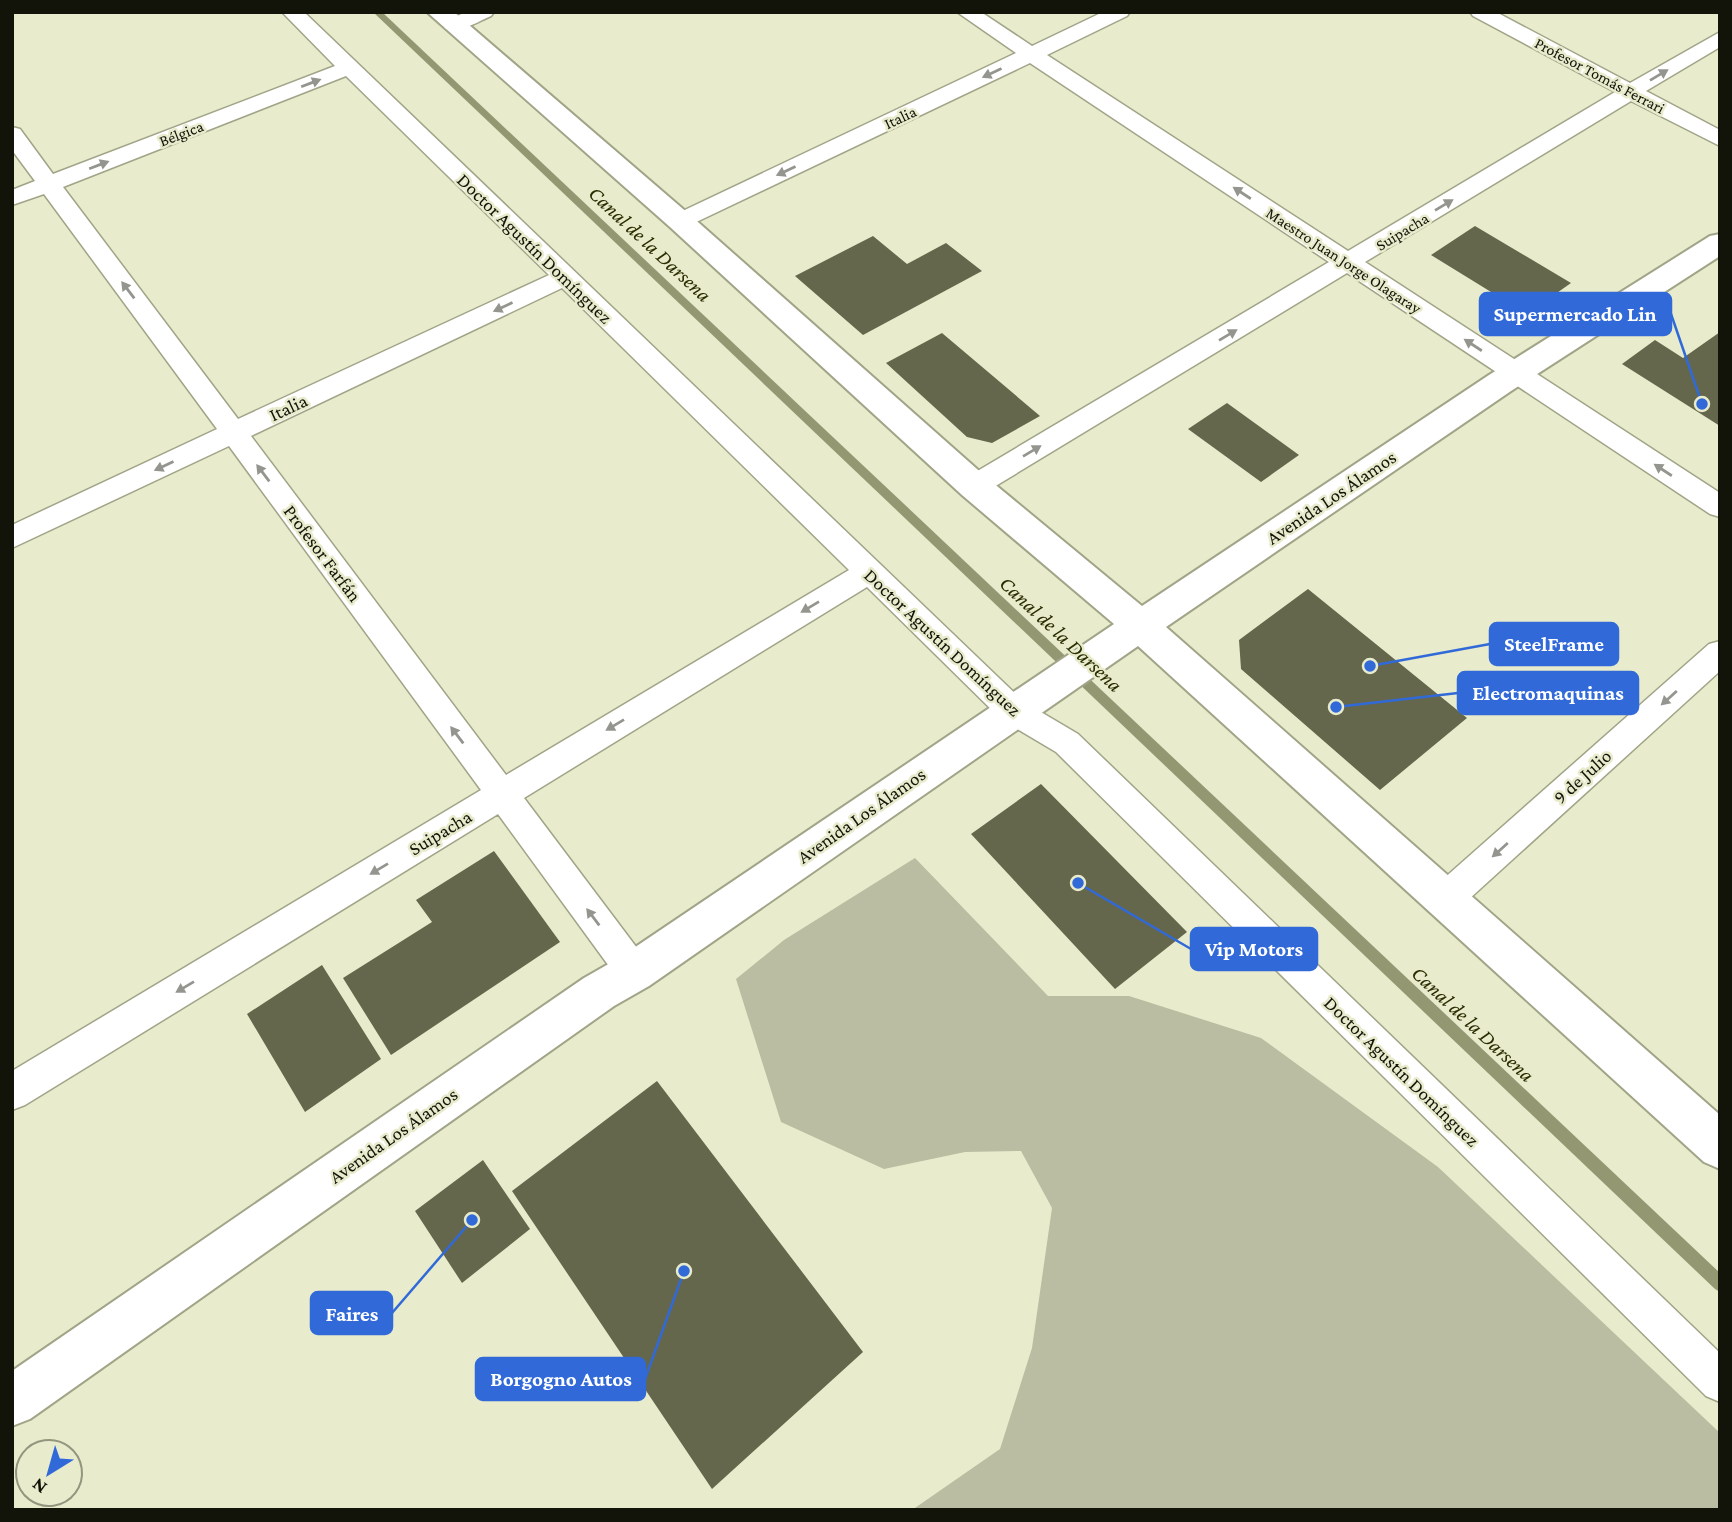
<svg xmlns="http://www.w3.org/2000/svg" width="1732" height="1522" font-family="'Crimson Pro',serif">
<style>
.green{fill:#babda1}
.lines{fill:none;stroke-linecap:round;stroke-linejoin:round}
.stream{fill:#949872;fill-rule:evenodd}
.building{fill:#64674b}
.street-casing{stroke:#a1a487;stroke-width:3}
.secondary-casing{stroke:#a1a487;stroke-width:4}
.street{fill:#fff;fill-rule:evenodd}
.secondary{fill:#fff;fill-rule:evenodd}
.oneway{fill:#959590}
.labels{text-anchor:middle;stroke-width:5;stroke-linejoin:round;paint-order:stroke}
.far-street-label{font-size:16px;fill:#131409;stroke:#e8ebcc}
.street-label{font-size:19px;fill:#131409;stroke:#e8ebcc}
.water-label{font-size:21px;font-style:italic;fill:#2b2d00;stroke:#e8ebcc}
.leader{fill:none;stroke:#316ad8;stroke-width:2.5}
.callout-dot{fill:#316ad8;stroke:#e8ebcc;stroke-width:2.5}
.callout{fill:#316ad8;stroke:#316ad8;stroke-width:2.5}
.callout-label{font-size:21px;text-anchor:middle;font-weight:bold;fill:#fff}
</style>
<rect width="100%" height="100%" fill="#e8ebcc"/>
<path class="green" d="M915,858L1048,996H1129L1261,1038L1438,1167L1720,1433V1510H912L1000,1449L1032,1348L1052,1208L1021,1151L965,1152L884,1169L781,1122L736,979L784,940Z"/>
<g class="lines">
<path class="stream" d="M373,12H382L1720,1273V1292L1715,1289Z"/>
</g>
<path class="building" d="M1475,226L1571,283L1527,314L1431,255Z
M873,236L907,264L946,243L982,271L863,335L795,276Z
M1720,332V426L1622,364L1655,340L1683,358Z
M942,333L1040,416L992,443L967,437L886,363Z
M1227,403L1299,455L1261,482L1188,429Z
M1308,589L1467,718L1380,790L1241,669L1239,640Z
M1041,784L1187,932L1115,989L971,834Z
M494,851L560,942L391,1055L343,978L432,922L416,900Z
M322,965L381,1059L305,1112L247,1014Z
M657,1081L863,1352L712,1489L512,1191Z
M483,1160L530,1229L462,1283L415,1211Z"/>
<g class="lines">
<defs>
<path id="street" d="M282,12H304L1024,702L1078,734L1720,1353V1402L1706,1396L1056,752L1002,720L867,587L524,798L646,960L651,972L646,984L634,988L622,984L498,814L25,1105L12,1110V1071L481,790L229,446L12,548V525L217,429L44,194L12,205V190L35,181L12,150V127L20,129L53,174L335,66ZM346,76L549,275L238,419L63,187ZM562,288L849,570L506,775L251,436Z
M466,12H494L491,16C477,22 461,33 446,29L443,25L446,21Z
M957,12H981L1032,46L1103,12H1130L1127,16L1047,55L1348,251L1615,92L1473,16L1470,12H1496L1630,83L1720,32V47L1646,91L1720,130V146L1631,101L1365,262L1720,493V517L1710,514L1347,273L984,493L974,496L964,493L960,486L964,479L1329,262L1030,63L688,226L680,228L672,226L668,221L672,216L1016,53Z
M1720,641V671L1457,910L1445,914L1433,910L1428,899L1433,888L1709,644Z"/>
<path id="secondary" d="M427,12H454L690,215L986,477L1142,606L1489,375L1710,236L1720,234V256L1511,391L1166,627L1720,1115V1169L1704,1162L1138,646L649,986L614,1006L30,1419L12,1426V1371L584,978L619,958L1114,624L962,495L670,227Z"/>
</defs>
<use href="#street" class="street-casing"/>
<use href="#secondary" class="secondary-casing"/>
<use href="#street" class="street"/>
<use href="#secondary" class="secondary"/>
</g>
<defs><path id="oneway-solid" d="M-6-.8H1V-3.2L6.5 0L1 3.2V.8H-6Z" transform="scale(1.75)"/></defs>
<g class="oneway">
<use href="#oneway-solid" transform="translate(992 73) rotate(155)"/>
<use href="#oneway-solid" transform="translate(1659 75) rotate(-31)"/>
<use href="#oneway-solid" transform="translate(311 83) rotate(-21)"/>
<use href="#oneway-solid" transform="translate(99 165) rotate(-21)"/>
<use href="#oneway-solid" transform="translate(786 171) rotate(155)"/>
<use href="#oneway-solid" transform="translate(1242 193) rotate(-147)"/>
<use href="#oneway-solid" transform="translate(1444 205) rotate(-31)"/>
<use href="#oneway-solid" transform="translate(128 290) rotate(-127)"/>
<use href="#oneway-solid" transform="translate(503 307) rotate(155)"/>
<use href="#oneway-solid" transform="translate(1228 335) rotate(-31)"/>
<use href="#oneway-solid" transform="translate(1473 345) rotate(-147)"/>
<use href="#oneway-solid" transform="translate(1032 451) rotate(-31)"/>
<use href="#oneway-solid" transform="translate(164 466) rotate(155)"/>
<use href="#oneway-solid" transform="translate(1663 470) rotate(-147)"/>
<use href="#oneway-solid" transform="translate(263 473) rotate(-127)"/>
<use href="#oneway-solid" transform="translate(810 607) rotate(149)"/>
<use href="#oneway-solid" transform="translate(1669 698) rotate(138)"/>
<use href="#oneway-solid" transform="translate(615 725) rotate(149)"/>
<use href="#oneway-solid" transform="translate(457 735) rotate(-127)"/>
<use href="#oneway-solid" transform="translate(1500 850) rotate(138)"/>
<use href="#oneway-solid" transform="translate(379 869) rotate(149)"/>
<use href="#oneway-solid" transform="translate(593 917) rotate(-127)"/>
<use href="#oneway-solid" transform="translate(185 987) rotate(149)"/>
</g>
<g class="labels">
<g class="far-street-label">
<text transform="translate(1600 75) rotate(28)" y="6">Profesor Tomás Ferrari</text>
<text transform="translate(900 117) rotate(-25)" y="6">Italia</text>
<text transform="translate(181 133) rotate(-21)" y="6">Bélgica</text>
<text transform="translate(1402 231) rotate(-31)" y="6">Suipacha</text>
<text transform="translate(1344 260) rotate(33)" y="6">Maestro Juan Jorge Olagaray</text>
</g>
<g class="street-label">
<text transform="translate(535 248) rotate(44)" y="7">Doctor Agustín Domínguez</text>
<text transform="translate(288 407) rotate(-25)" y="7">Italia</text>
<text transform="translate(1331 497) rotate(-34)" y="7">Avenida Los Álamos</text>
<text transform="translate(323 553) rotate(53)" y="7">Profesor Farfán</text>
<text transform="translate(943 642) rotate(43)" y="7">Doctor Agustín Domínguez</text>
<text transform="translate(1582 776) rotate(-42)" y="7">9 de Julio</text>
<text transform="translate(861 815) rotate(-35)" y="7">Avenida Los Álamos</text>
<text transform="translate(440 832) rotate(-31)" y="7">Suipacha</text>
<text transform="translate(1402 1071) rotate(44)" y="7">Doctor Agustín Domínguez</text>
<text transform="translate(393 1135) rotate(-35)" y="7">Avenida Los Álamos</text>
</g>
<g class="water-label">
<text transform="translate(650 244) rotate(43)" y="7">Canal de la Darsena</text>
<text transform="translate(1061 634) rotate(43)" y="7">Canal de la Darsena</text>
<text transform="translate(1473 1024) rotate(43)" y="7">Canal de la Darsena</text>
</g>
</g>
<path class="leader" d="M1702 404L1671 314M1370 666L1490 644M1336 707L1458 693M1078 883L1191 949M472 1220L392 1313M684 1271L645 1379"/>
<g class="callout-dot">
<circle cx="1702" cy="404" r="7"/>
<circle cx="1370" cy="666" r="7"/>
<circle cx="1336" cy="707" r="7"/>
<circle cx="1078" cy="883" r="7"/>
<circle cx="472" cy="1220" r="7"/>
<circle cx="684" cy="1271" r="7"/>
</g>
<g class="callout">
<rect x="1480" y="293" width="191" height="42" rx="7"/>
<rect x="1490" y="623" width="128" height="42" rx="7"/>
<rect x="1458" y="672" width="180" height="42" rx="7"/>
<rect x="1191" y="928" width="126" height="42" rx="7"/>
<rect x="311" y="1292" width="81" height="42" rx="7"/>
<rect x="476" y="1358" width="169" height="42" rx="7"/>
</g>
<g class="callout-label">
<text x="1575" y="321">Supermercado Lin</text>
<text x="1554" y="651">SteelFrame</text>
<text x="1548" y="700">Electromaquinas</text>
<text x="1254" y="956">Vip Motors</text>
<text x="352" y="1321">Faires</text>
<text x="561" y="1386">Borgogno Autos</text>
</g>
<rect width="1732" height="1522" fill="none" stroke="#131409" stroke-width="28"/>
<g transform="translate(49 1473) rotate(217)"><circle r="33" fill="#e8ebcc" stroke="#93957e" stroke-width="2"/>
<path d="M0-5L12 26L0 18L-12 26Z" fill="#316ad8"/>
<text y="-10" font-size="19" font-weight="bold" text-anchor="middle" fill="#131409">N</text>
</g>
</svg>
